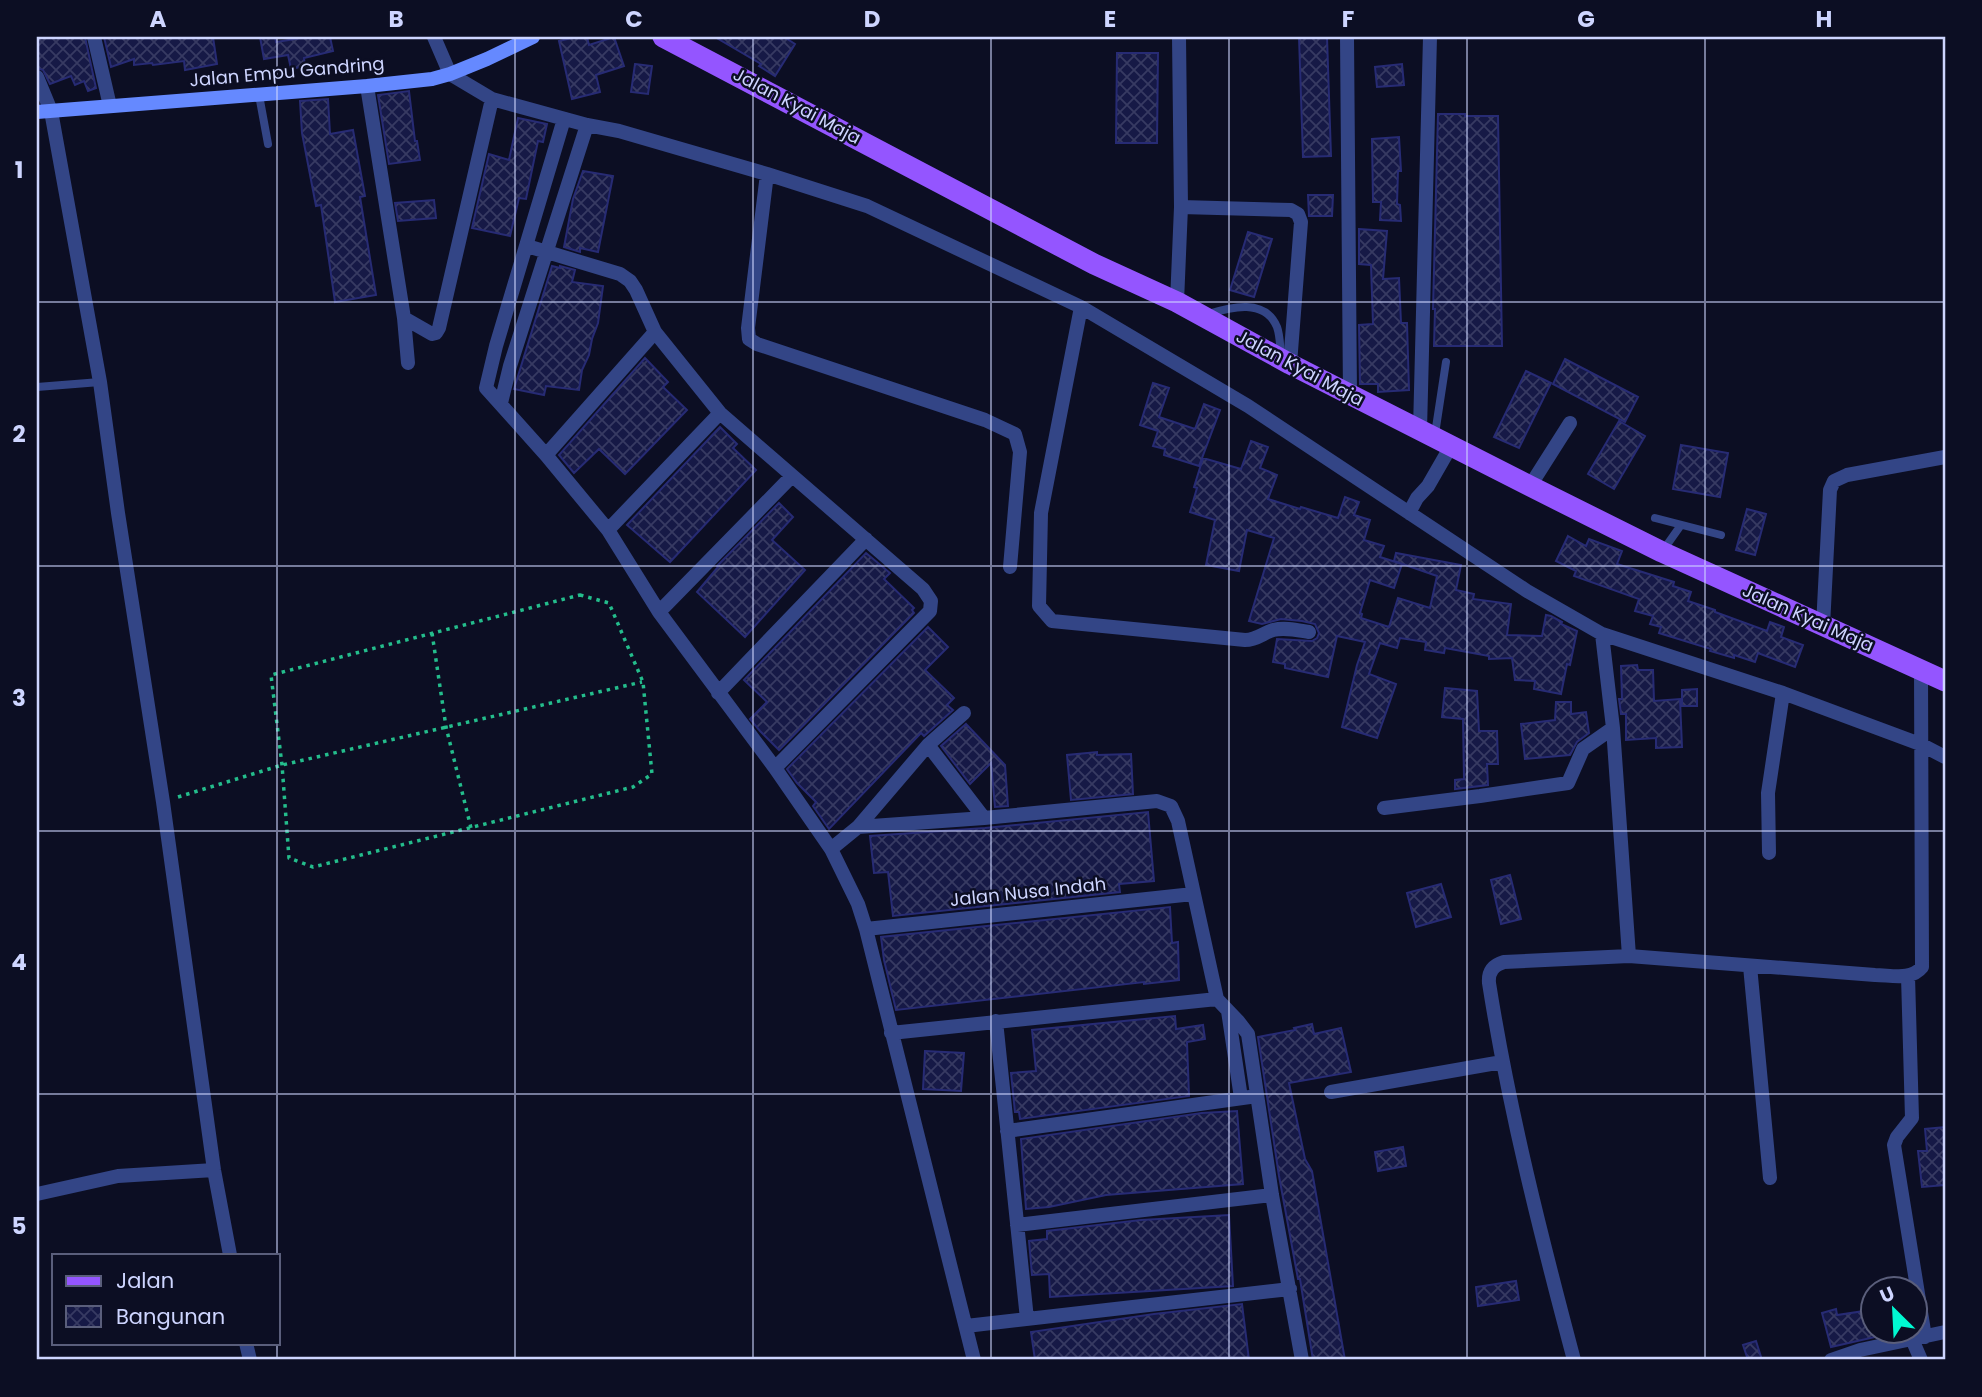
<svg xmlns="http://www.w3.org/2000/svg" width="1982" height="1397" font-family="Poppins,sans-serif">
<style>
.building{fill:url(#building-cross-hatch);stroke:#272b74;stroke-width:2}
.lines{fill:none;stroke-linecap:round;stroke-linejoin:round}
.path{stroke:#24bd8c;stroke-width:3.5;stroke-dasharray:3.5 5;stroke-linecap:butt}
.lane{stroke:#334586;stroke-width:8}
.street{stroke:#334586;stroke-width:14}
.secondary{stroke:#6589ff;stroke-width:14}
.primary{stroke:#9455ff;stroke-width:21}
.grid{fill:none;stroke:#ced5ff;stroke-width:2;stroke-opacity:0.55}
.labels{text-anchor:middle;stroke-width:5;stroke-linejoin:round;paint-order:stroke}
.street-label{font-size:18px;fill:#ced5ff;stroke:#0c0e23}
.neatline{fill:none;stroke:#ced5ff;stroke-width:2.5}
.grid-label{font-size:23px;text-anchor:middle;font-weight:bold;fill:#ced5ff}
</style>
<defs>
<pattern id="building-cross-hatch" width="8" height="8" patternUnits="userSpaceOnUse" patternTransform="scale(1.75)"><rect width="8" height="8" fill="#161946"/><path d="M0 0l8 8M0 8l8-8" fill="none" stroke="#373a62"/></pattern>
</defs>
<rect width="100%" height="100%" fill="#0c0e23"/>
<path class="building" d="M37,37H85L96,88L88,91L84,81L75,85L71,76L50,84L43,70L37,68Z
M104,37H213L217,64L185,70L184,61L153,65L152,63L134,65V59L111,67Z
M260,37H275L276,42L307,37H330L333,51L304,58L305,66L291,69L288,55L264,59Z
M576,37H587L589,45L614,37L624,66L596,75L600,92L572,99L559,41Z
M715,37H784L795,44L775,76L759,66L761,64Z
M1299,37H1327L1331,156L1303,157Z
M1117,53H1158L1157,143H1116Z
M635,64L652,66L648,94L631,92Z
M1402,64L1404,85L1377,87L1375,67Z
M409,91L415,141H417L420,160L389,164L378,95Z
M328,99L330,134L353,130L365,196L360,197L376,295L335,302L321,205L316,206L302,133L300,101Z
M1438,114H1465V116H1498L1502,346H1434L1435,309H1433Z
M518,118L547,124L543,142L538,141L526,199L519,198L510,236L472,228L489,154L509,160Z
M1399,137L1401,171H1398L1397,204L1400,205L1401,221L1380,220L1381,202H1373L1372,139Z
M583,171L613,176L598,252L580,248V252L564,247L573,199Z
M1308,195H1333L1332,216H1309Z
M434,200L436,218L398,221L395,203Z
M1359,229L1387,231L1383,279L1399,278L1401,323H1407L1409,390L1378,392V384H1360L1359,325L1373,324L1371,265L1359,264Z
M1248,232L1272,239L1254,297L1230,290Z
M552,266L560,268V266L575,270L572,282L603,286L598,323L592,339L589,355L582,370L579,390L546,386L544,395L514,389Z
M645,358L668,382L663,387L687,410L625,474L599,449L574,473L559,455Z
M1565,359L1638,397L1625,422L1553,384Z
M1526,371L1551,383L1519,448L1494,437Z
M1153,383L1169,388L1159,417L1195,429L1204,404L1220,410L1199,466L1164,455L1165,449L1153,446L1158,431L1140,425Z
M1619,421L1645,436L1614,489L1588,474Z
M720,427L737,444L733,448L756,470L670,562L627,525Z
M1251,441L1268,447L1260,468L1277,475L1268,499L1300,509L1301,507L1338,518L1345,497L1359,502L1354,515L1370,520L1364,540L1384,546L1380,557L1402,564L1394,588L1370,580L1360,613L1362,614L1361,618L1389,627L1398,598L1430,608L1437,576L1394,561L1396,553L1461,565L1456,590L1474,594L1473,599L1511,604L1507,635L1542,636L1546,615L1551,616L1562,622L1561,624L1577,631L1570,665L1567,664L1561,694L1534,689L1535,681L1515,680L1512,658L1489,659V656L1445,648L1444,653L1425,650L1426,642L1400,638L1397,648L1380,643L1369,674L1396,684L1377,738L1342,727L1357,665L1365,642L1337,636L1328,677L1285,668V664L1273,662L1277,639L1312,641L1317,638L1319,633L1315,624L1302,621L1281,619L1262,624L1249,621L1274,538L1247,530L1239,571L1206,565L1215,520L1190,512L1197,488L1194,487L1203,458L1241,469Z
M1681,445L1728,453L1720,497L1673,489Z
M779,503L793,517L772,540L805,570L745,637L697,592L718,567L717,566Z
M1747,509L1766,514L1755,555L1736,550Z
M1568,536L1586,546L1589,539L1622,551L1617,564L1674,582L1673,586L1691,592L1688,601L1715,610V612L1767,631L1770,622L1784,627L1781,637L1803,645L1795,667L1758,653L1755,662L1734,655V658L1710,651L1711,649L1659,633L1661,627L1650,624L1653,616L1635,611L1639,599L1574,576L1576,571L1556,561Z
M866,553L890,573L884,579L914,608L912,610L914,613L779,750L760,731L750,719L767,702L744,680Z
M928,627L948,647L925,670L954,698L947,705L953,710L924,736L921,733L829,829L813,806L816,802L797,783L787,769Z
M1637,665L1638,670H1653L1654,701L1680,699L1682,747L1656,748V738L1626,740V714H1621L1619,699H1622L1621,666Z
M1445,688L1477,691L1479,731H1497L1498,764H1487L1488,785L1455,789V780L1464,779L1463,719L1442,717Z
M1697,689V706H1682V690Z
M1556,702H1571V714L1586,712L1589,733L1577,742L1570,755L1525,759L1521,724L1555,720Z
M966,724L1005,765L1008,806L995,807L991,763L970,784L941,746Z
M1097,752V755L1131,754L1133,794L1071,800L1067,755Z
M1148,812L1154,881L1119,884L1120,892L893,916L888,872L874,873L870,836L985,828Z
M1510,875L1521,919L1501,924L1491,880Z
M1441,884L1451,917L1416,927L1407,893Z
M1170,907L1172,943L1178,942L1179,980L1144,984V982L896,1010L884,960L881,937Z
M1175,1016L1176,1029L1203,1025L1205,1039L1187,1042L1189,1096L1020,1119L1019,1112H1015L1011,1073L1036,1071L1032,1030Z
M1312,1024L1314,1034L1341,1028L1351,1072L1289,1083L1305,1159L1312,1171L1345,1360H1313L1300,1279H1298L1279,1176L1258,1037L1295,1030L1294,1028Z
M925,1051L964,1053L961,1091L923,1089Z
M1237,1111L1243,1184L1106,1195L1049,1207L1026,1209L1021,1139L1202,1113Z
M1945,1127V1185L1922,1187L1918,1151H1927L1925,1129Z
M1403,1147L1406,1166L1378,1171L1375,1152Z
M1229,1215L1233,1286L1050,1297L1049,1274L1032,1275L1029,1241L1047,1239V1231L1141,1220Z
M1516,1281L1519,1300L1478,1306L1476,1287Z
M1242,1304L1249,1360H1035L1031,1332L1154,1314Z
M1836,1309L1837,1315L1871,1310L1875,1337L1831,1347L1822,1313Z
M1756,1341L1762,1360H1748L1743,1345Z"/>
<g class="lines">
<path class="path" d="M580,595L609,603L643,682L652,774L633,787L313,867L289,858L282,765L271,675Z
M432,633L446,727L471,828
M178,797L282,765L642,682"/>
<path class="lane" d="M259,95L268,144
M1208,314C1231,307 1265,298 1277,327C1280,335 1280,346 1281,355
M37,387L100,382
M1435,434L1446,362
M1655,518L1721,535
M1664,549L1681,525"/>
<path class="street" d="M94,37L110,106
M434,37L450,74L492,99L587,125L619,131L767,174L867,206L1081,307L1248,406L1527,591L1602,634L1783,693L1920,744L1945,757
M1347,37L1350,395
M37,77L51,111L100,382L118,513L163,802L214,1170L230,1255
M367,86L404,318L408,363
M564,119L496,346L486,388L546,455L608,530L659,612L775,768L831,849L858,904L866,929L974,1360
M767,174L748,328L749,339L757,344L985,420L1015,434L1020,452L1010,567
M1181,207L1291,210L1298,214L1301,222L1290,364
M527,246L620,274L630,281L636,290L655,332L720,413L923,589L931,601L930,611L775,768
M1177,302L1181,207L1179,37
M1081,307L1041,513L1039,606L1052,621L1245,640C1257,640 1263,633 1273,630C1285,627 1297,630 1309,632
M404,318L432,334L436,333L439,328L492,99
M501,403L510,366L587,125
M1420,430L1430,37
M546,455L655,332
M1530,486L1570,423
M1409,513L1417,498L1428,486L1451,446
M608,530L720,413
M659,612L792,476
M1823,626L1830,490L1834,481L1847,475L1945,457
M1602,634L1613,728L1629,956
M718,693L866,539
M928,745L984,818
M1384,808L1480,796L1568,783L1583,749L1613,728
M858,827L984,818L1157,801L1171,806L1178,821L1217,999L1238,1021L1248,1034L1272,1195L1302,1360
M831,849L858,827L928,745L964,713
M1769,853L1768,793L1783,693
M866,929L1193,894
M1750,966L1770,1178
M1908,976L1912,1118L1897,1137L1894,1145L1925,1337
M1228,1011L1241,1098
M996,1021L1027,1319
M891,1033L1217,999
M1331,1092L1502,1062
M1007,1131L1257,1096
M37,1194L118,1176L214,1170
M1017,1225L1272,1195
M966,1326L1290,1289
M1912,1339L1921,1360
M246,1343L250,1360
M1574,1360C1541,1236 1509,1110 1489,983C1488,971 1494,965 1504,962L1629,956L1875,975C1891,975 1911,981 1922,967L1921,669
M1831,1360L1860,1350L1945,1332"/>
<path class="secondary" d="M37,112L367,86L432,79L450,74L487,59L533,37"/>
<path class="primary" d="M663,37L1094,264L1177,302L1290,364L1530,486L1662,552L1945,681"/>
</g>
<path class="grid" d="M277,37V1255M515,37V1360M753,37V1360M991,37V1360M1229,37V1360M1467,37V1360M1705,37V1360M37,302H1945M37,566H1945M37,831H1945M37,1094H1945M277,1343V1360"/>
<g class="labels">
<g class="street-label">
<text transform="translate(287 72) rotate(-5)" y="6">Jalan Empu Gandring</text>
<text transform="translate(797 106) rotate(28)" y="6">Jalan Kyai Maja</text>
<text transform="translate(1300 368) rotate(28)" y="6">Jalan Kyai Maja</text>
<text transform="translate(1808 618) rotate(24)" y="6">Jalan Kyai Maja</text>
<text transform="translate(1028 892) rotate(-6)" y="6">Jalan Nusa Indah</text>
</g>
</g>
<rect width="1982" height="1397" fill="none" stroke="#0c0e23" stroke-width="77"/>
<rect x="52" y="1254" width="228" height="91" fill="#0c0e23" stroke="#5a5e7b" stroke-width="2"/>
<rect x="66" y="1276" width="35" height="10" fill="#9455ff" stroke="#5a5e7b" stroke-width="2"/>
<text x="116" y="1288" font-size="21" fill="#ced5ff">Jalan</text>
<rect x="66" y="1306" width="35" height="21" fill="url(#building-cross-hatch)" stroke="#5a5e7b" stroke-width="2"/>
<text x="116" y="1324" font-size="21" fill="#ced5ff">Bangunan</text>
<g transform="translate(1894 1310) rotate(336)"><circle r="33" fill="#0c0e23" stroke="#5a5e7b" stroke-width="2"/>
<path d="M0-5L12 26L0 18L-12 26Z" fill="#00f9d2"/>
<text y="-10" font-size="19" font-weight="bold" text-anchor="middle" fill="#ced5ff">U</text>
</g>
<rect x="38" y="38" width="1906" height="1320" class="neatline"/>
<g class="grid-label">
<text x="158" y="27">A</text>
<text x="396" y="27">B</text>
<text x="634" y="27">C</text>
<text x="872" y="27">D</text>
<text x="1110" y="27">E</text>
<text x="1348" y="27">F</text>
<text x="1586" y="27">G</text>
<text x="1824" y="27">H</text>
<text x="19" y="178">1</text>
<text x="19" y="442">2</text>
<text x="19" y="706">3</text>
<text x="19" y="970">4</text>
<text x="19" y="1234">5</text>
</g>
</svg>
